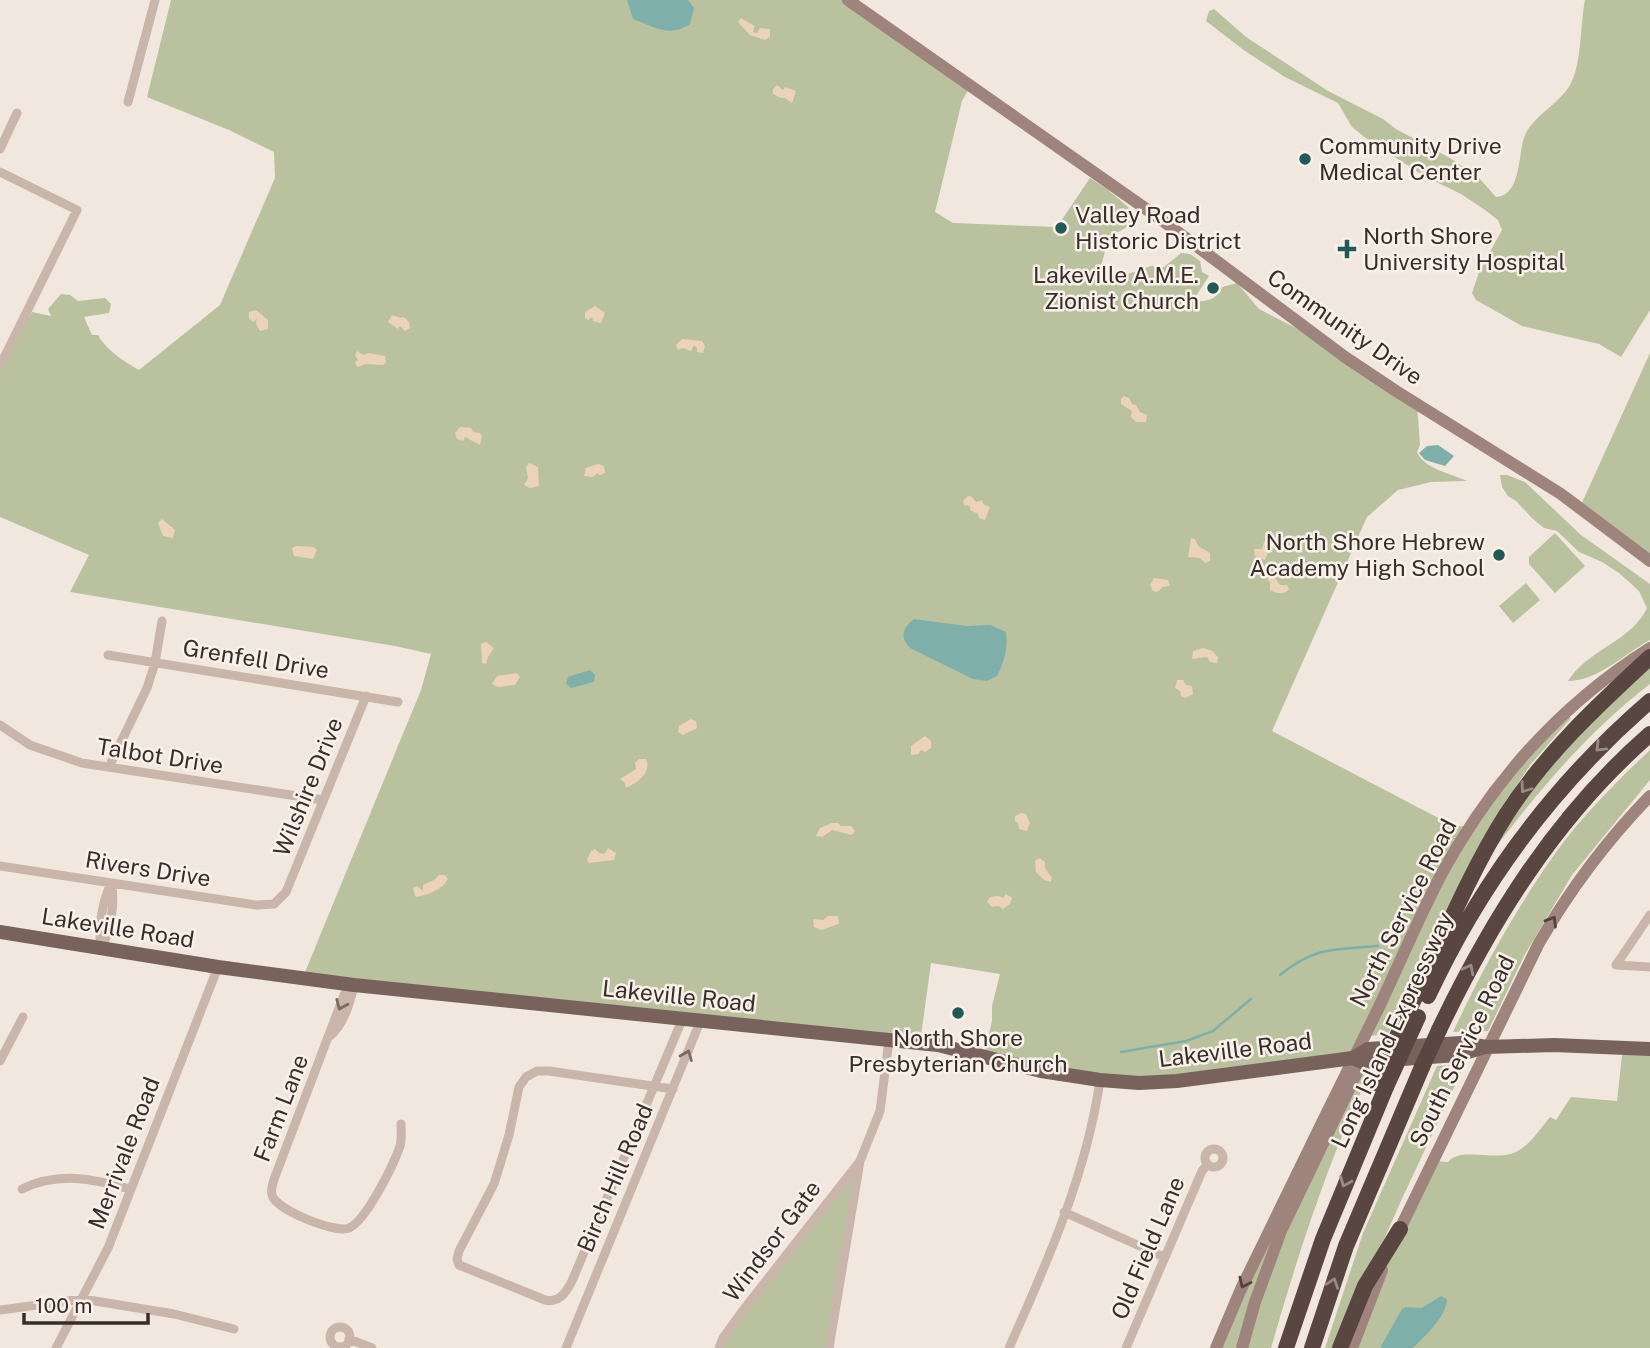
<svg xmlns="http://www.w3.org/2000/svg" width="1650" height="1348" font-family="'Public Sans',sans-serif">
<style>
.green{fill:#bac19f}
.sand{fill:#ecd3b7}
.water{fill:#7fafaa}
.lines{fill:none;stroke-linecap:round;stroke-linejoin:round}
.stream{stroke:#7fafaa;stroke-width:2.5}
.street{stroke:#cab5ab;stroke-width:9}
.secondary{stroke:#9e847c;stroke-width:12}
.primary{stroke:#7a625c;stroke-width:14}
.highway{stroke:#594641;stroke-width:16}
.highway-bridge{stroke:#594641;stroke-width:16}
.oneway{stroke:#998a85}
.oneway2{stroke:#52433e}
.oneway3{stroke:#7a6a64}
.poi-dot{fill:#205955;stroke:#faf1eb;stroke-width:2.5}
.labels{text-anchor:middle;stroke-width:5;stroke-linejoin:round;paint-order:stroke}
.poi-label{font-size:23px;fill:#382d2a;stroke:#faf1eb;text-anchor:start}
.street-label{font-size:23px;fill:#382d2a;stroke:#faf1eb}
</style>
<rect width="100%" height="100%" fill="#f2e7df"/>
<path class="green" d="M171,0H848L971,85L962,101L935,212L953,223L1057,227L1090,178L1107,189L1135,213L1127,227L1109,237L1101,266L1113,273L1128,274L1151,266L1164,267L1181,253L1190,254L1200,261L1202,272L1209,276L1192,302C1206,301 1216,301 1222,287L1237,283L1259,309L1329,345L1417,404L1420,445L1417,452C1424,469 1450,473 1467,481L1431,482L1398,490L1367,517L1272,731L1448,823L1469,828L1353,1058L1139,1083L984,1055L992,1021V1006L1000,974L931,963L920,1043L303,977L421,690L431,654L395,646L70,592L89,555L0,517V366L32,312L51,316L48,309L61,294L70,295L78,301L105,298L111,304L109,313L84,317L92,335H98C105,349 126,363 139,370L220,305L275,178L274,152L229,130L147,97Z
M1585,0H1650V310L1621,357L1599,344L1522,326L1476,300L1472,293L1479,272L1502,230L1498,220L1485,210L1461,194L1424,176L1367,139L1352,127L1338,103L1285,77L1245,51L1206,21L1209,11L1214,9L1246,37L1328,91L1383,119L1396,129L1450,158L1479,178L1496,197C1523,195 1517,151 1526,133C1536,114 1559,104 1570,85C1582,64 1580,25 1585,0Z
M1650,353V561L1580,507Z
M1500,475H1507L1525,482L1581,535L1650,584V640C1624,654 1598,681 1568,681C1587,650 1632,641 1647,608L1639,591L1619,573L1602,562L1579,552L1557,531L1544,528L1532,518L1516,501L1508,496L1502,487Z
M1555,533L1585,566L1555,593L1529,564V557Z
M1526,583L1540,600L1513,623L1499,606Z
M1650,662V684C1585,734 1533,797 1484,863L1549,761Z
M1569,716L1571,718L1531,764L1503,805L1473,859L1388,1034L1370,1036C1404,965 1434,890 1478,825C1503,787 1533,754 1563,720Z
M1650,750V780L1572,875L1524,956L1488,1031L1453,1032C1483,968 1518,905 1559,848C1586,812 1618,780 1650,750Z
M1623,1046L1650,1047V1348H1355L1380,1280L1435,1161L1448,1162C1460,1146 1496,1162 1516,1152C1531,1144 1540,1129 1550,1117L1556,1120L1571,1097L1617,1101Z
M1465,1064L1400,1203L1336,1348H1325L1363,1233L1437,1066Z
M1370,1072C1328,1161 1298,1254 1271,1348H1246L1267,1278L1284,1234L1363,1074Z
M860,1161L829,1348H719Z
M1264,1241L1275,1246L1242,1348H1216Z"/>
<path class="sand" d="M741,18L755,26L753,32L757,33L760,28L770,29V37L765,40L750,35L738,22Z
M777,85L783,90L785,87L796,91L792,103L785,98H781L773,94V89Z
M595,306L605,313L601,323L593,321L592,317L588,320L585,318V312Z
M256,310L268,320V329L260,331L256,324L257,318L254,322L249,319V312Z
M392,315L401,318L404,317L409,322L410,328L405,331L400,326L398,329L388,322Z
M682,339L702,341L705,346L703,353L697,352V348L694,345L691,351L683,348L678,350L676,345Z
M357,351L364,355L368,353L385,356L386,362L383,365L366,364L357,367L355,362L358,360L355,355Z
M1124,396L1129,398L1132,404L1136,405L1140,412L1147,415L1146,422H1136L1131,417L1132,411L1121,404V399Z
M460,427L471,428L473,432L480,433L482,436L480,445L465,437L463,441L457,439L455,433Z
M529,463L538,467L539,486L530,488L524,485L528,478L526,467Z
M598,464L604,466L605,473L600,475L597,473L593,477L584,476L586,468Z
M968,496L972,497L976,502L982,500L983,504L990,507L985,520L979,518L978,514L970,510V506L964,505L963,501Z
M162,519L175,530L173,538L163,536L158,523Z
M1191,538L1195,539L1198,546L1210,553V561L1205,563L1200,558L1188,557Z
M1272,538L1277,542L1284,540L1288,545L1283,552L1275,547L1268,553L1265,560L1255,556L1254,549H1262L1264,542Z
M296,546L314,547L317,550L313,559L294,556L292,548Z
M1273,575L1280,585H1287L1289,589C1284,596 1276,593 1270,590V582L1267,579Z
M1154,578L1168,580L1170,586L1163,587L1157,592L1153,591L1150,585Z
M486,642L494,648L488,657L486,664L482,663L481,644Z
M1203,648L1212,651L1218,657L1217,663L1210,662L1207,657L1192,659L1193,651Z
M517,673L520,677L515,685L498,687L492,684L497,676Z
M1177,680H1183L1186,685L1192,686L1193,694L1185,698L1181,696L1180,691L1175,688Z
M691,719L696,721L697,728L683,735L678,732L679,726Z
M925,736L931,741V748L925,752L920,750L919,754L911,755V746Z
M639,759H646C652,773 637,783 626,788L625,783L620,779L636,769L635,763Z
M1021,813L1026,814L1030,823L1027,831L1019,829L1018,823L1015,821V816Z
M832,823H838L841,826H851L855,831L852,835L832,830L822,837L816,836L820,828Z
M608,848L616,853L614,860L589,863L587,860L591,851L595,849L599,853L604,854Z
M1039,858L1045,862V868L1052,878L1051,882L1044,880L1036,872L1035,861Z
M439,875H445L448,879C442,890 429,894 417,897L415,896L413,888L417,886L423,891V885L434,880Z
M1006,894L1012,898L1010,904L1003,909L998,906L992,907L987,902L990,897L998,896L1003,898Z
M828,916H838L839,924L821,930L814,927L813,919L823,920Z"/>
<path class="water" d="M627,0H688L694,8L690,24C669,38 655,27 633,19Z
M1438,445L1454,456L1445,466L1425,460L1419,453L1427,446Z
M914,619L966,626L990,625L1006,632C1008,646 1005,661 997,676L987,681L973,679L912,649C899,639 902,628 914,619Z
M590,670L595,675L594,682L571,688L566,684L568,677Z
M1441,1296L1447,1299C1446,1317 1425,1336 1413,1348H1380L1402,1309L1406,1307L1422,1308Z"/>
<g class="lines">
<path class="stream" d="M1280,975C1315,946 1335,950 1378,946
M1121,1052L1186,1041L1213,1031L1251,999"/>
<path class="street" d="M128,102L155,0
M0,149L17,113
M0,172L77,210L0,366
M108,655L398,702
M0,725L30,745L82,763L323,800
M109,767L147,688L155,663L162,621
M0,866L256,905L274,904L286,892L366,696
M111,884C116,902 110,932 101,949C98,929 102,901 111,884Z
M1650,915L1616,965L1650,967
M330,1036C344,1024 350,1003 354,985L344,995L276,1174C274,1180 270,1188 272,1195C276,1210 336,1234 349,1228C366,1221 394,1164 400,1146C402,1139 401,1131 401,1124
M0,1061L23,1017
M673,1089L549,1071H537L526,1077L519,1087L509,1135L494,1184L459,1251L457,1259L459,1265L545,1300C559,1303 566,1293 572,1281C609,1194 646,1107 682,1020
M1205 1158a9 9 0 1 1 18 0a9 9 0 1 1-18 0Z
M860,1161L880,1111L889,1040
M22,1189C59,1171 93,1179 130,1189
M1064,1212L1164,1257
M0,1310L83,1299L174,1314L234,1329
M330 1337a10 10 0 1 1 20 0a10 10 0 1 1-20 0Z
M349,1339L372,1348
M56,1348L108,1248L218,967
M566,1348L700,1022
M719,1348L723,1338L744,1309L860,1161L829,1348
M1009,1348C1047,1263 1087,1173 1100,1080
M1126,1348L1202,1171L1207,1165"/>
<path class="secondary" d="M848,0L1159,218L1345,357L1396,391L1561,494L1650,561
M1396,1237L1539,943C1570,890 1607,840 1650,796
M1216,1348L1241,1289C1286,1196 1332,1102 1378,1009C1399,965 1418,919 1441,875C1491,783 1561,704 1650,648
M1242,1348L1255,1302L1281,1231L1365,1056
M1352,1348L1382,1270"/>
<path class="primary" d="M0,932L218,967L354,985L938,1045L1041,1071L1100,1080L1139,1083L1177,1081L1353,1058L1368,1049L1461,1043L1487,1047L1554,1045L1650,1049
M1353,1058L1362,1062L1457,1055L1482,1048"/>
<path class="highway" d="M1428,996C1481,882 1555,783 1650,701
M1408,1012C1439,948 1468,875 1506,815C1545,754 1597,706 1650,657
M1439,1030C1492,919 1556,816 1650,734
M1286,1348L1323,1239L1386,1087
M1312,1348L1346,1246L1422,1067
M1340,1348L1365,1286L1400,1229"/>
<path class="highway-bridge" d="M1422,1067L1439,1030
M1376,1083L1408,1012
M1386,1087L1418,1017"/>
</g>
<defs><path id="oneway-chevron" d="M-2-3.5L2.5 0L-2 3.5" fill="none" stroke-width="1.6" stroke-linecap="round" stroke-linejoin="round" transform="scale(1.75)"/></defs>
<g class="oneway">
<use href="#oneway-chevron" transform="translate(1600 747) rotate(135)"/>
<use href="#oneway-chevron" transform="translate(1525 788) rotate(126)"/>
<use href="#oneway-chevron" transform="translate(1469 969) rotate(-63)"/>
<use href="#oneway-chevron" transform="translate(1345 1182) rotate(113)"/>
<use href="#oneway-chevron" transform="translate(1333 1283) rotate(-71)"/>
</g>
<g class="oneway2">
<use href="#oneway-chevron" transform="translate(1552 921) rotate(-59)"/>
<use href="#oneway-chevron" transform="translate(1244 1283) rotate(115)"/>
</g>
<g class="oneway3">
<use href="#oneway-chevron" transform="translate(341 1005) rotate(114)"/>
<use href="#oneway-chevron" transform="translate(687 1055) rotate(-68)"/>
</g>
<g class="poi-dot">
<circle cx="1305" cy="159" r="7"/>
<circle cx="1061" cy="228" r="7"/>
<path d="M1343.5 238.5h7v7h7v7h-7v7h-7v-7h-7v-7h7z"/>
<circle cx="1213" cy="288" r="7"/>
<circle cx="1499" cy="555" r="7"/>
<circle cx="958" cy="1013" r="7"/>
</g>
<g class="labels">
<g class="poi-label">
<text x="1319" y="154">Community Drive<tspan x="1319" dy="26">Medical Center</tspan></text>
<text x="1075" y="223">Valley Road<tspan x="1075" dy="26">Historic District</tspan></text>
<text x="1363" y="244">North Shore<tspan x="1363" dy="26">University Hospital</tspan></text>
<text x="1199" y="283" text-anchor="end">Lakeville A.M.E.<tspan x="1199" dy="26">Zionist Church</tspan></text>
<text x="1485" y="550" text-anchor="end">North Shore Hebrew<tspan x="1485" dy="26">Academy High School</tspan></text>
<text x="958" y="1046" text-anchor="middle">North Shore<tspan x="958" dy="26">Presbyterian Church</tspan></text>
</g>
<g class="street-label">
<text transform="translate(1345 327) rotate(35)" y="8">Community Drive</text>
<text transform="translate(256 659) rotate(9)" y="8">Grenfell Drive</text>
<text transform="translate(160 756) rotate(9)" y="8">Talbot Drive</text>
<text transform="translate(308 787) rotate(-68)" y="8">Wilshire Drive</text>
<text transform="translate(148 869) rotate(9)" y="8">Rivers Drive</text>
<text transform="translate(1403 913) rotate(-63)" y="8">North Service Road</text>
<text transform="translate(118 928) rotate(9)" y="8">Lakeville Road</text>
<text transform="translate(679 996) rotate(6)" y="8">Lakeville Road</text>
<text transform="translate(1392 1030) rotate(-65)" y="8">Long Island Expressway</text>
<text transform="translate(1235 1050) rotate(-7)" y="8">Lakeville Road</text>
<text transform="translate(1462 1051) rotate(-64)" y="8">South Service Road</text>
<text transform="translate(281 1108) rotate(-69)" y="8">Farm Lane</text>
<text transform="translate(124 1153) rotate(-69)" y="8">Merrivale Road</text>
<text transform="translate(615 1178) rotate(-67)" y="8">Birch Hill Road</text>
<text transform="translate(772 1241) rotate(-53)" y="8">Windsor Gate</text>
<text transform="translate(1148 1248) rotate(-67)" y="8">Old Field Lane</text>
</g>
</g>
<path d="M24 1313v10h124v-10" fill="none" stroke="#382d2a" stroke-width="3.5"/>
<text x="35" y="1313" font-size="21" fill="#382d2a" stroke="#faf1eb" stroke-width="5" paint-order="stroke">100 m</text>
</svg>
